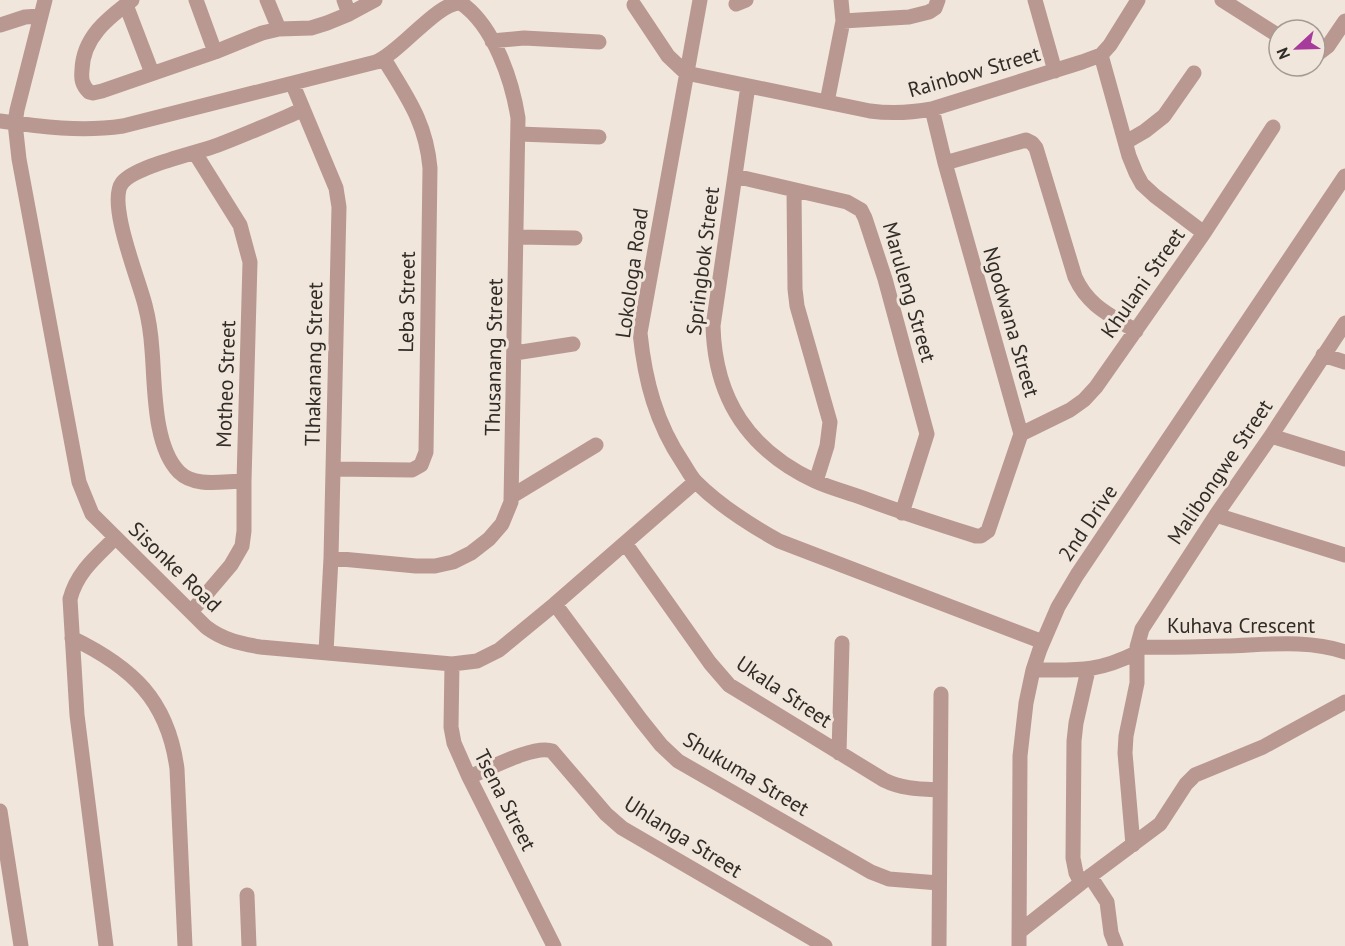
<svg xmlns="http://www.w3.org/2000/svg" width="1345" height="946" font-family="'PT Sans',sans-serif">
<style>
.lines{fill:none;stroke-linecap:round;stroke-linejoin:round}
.minor{stroke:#b99892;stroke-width:15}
.labels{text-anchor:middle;stroke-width:6;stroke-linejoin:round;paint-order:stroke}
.street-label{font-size:21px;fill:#302c28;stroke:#f1e6db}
</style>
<rect width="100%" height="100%" fill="#f1e6db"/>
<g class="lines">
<path class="minor" d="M45,0L17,110L15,123L19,159L79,482L92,514L206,627C223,640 239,643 260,647L452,664L477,661L499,650L555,604L695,482
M132,0C108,18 83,37 82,70C81,79 82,85 89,92L93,93L102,91L215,52L262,33L279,29L311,28L327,23L349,14L375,0
M196,0L215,52
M267,0L279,29
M344,0L349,14
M700,0L640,333C645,381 656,423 683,463C687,469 691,477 696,482C718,504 752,526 779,541L1043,642
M1035,0L1055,71
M1222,0L1279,36
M736,4L746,0
M126,5L152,73
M634,5L668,56L686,73L870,111C892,114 910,113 932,109L1082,62L1101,55L1110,45L1138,0
M843,21L909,17L929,12L935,8L938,0
M0,25L25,17L40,16
M492,41L524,38L599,42
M1101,55L1129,156L1136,173L1142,184L1155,196L1204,233
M1315,56L1328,46L1345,21
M293,85L336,188L339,207L331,558L326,652
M748,86L713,326C715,400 749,450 815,481C830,488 847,492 863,498C900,512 938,524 976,536H981L988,531L1021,434L945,163L932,109
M827,102L843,21L841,0
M0,121C41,127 82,132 123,126L376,62C401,52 437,2 461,3C494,26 512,80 518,118L511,502L502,524L489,539L471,553L453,562L435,566H416L331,558
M519,134L599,137
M1126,142L1145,131L1164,116L1194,73
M945,163L1026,140L1032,143L1036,148L1075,277C1088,306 1110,315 1136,331
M735,176L847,202L861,210L865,218L885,279L927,434L902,513
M794,190L795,289L797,306L830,422L827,446L816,481
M517,237L575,238
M515,353L573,344
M1323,355L1345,362
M1021,434L1070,410L1084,400L1096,387L1204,233L1273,127
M1271,436L1345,459
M333,469L412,470L421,465L426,452L430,168C426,122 407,97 384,59
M244,481C223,481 195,488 179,472C153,446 155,384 152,350C151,335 149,320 145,305C139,280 107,203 122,183C135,166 197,153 218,145C247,134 274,122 302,110
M512,496L596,445
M1216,515L1345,555
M625,543L710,663L729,685L884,780C902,789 920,789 940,790
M555,604L641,720L661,745L678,761L871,872L889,879L939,883
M191,612L231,565L242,546L244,531V481L250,262L240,225L195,153
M72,638C132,667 168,700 177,769L185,946
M1137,647C1166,648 1196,647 1225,646C1264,645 1308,639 1345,652
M452,664L451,727L454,743L469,777L554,946
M1033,670C1076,670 1096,673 1136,653
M839,753L842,643
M469,777C487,770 535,744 552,751L606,814L622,828L825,946
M0,811L21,946
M1133,845L1125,753L1126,736L1137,683V647L1142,629L1216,515L1271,436L1345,323
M1090,876L1107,902L1111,933L1116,946
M1081,883L1076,873L1073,858L1074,741L1076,723L1088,670
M247,895L249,946
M1019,932L1081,883L1160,824L1186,784L1195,775L1263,747L1345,702
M106,946L77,715L70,599C77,572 96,557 115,538
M939,946L941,694
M1019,946L1020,756L1026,703L1033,670L1040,649L1058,607L1077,575L1345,176"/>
</g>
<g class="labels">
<g class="street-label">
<text transform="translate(974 72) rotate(-16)" y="7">Rainbow Street</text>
<text transform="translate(703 261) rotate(-83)" y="7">Springbok Street</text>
<text transform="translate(632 273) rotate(-82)" y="7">Lokologa Road</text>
<text transform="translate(1143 283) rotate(-55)" y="7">Khulani Street</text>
<text transform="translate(909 292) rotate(74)" y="7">Maruleng Street</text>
<text transform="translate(407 302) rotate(-89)" y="7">Leba Street</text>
<text transform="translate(1011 322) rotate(74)" y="7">Ngodwana Street</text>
<text transform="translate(494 357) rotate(-89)" y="7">Thusanang Street</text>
<text transform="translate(314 364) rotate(-89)" y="7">Tlhakanang Street</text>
<text transform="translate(226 384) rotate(-88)" y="7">Motheo Street</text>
<text transform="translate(1220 472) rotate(-56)" y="7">Malibongwe Street</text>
<text transform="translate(1088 523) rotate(-56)" y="7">2nd Drive</text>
<text transform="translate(175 567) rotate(44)" y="7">Sisonke Road</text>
<text x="1241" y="633">Kuhava Crescent</text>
<text transform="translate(784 692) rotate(34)" y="7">Ukala Street</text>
<text transform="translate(746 774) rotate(31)" y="7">Shukuma Street</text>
<text transform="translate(505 800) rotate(63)" y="7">Tsena Street</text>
<text transform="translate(683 837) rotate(32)" y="7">Uhlanga Street</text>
</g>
</g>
<g transform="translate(1297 48) rotate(248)"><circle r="28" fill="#f1e6db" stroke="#a49c93" stroke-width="1.5"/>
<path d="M0-4.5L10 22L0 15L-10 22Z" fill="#a73b9b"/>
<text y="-9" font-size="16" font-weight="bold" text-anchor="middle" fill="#302c28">N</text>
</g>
</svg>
